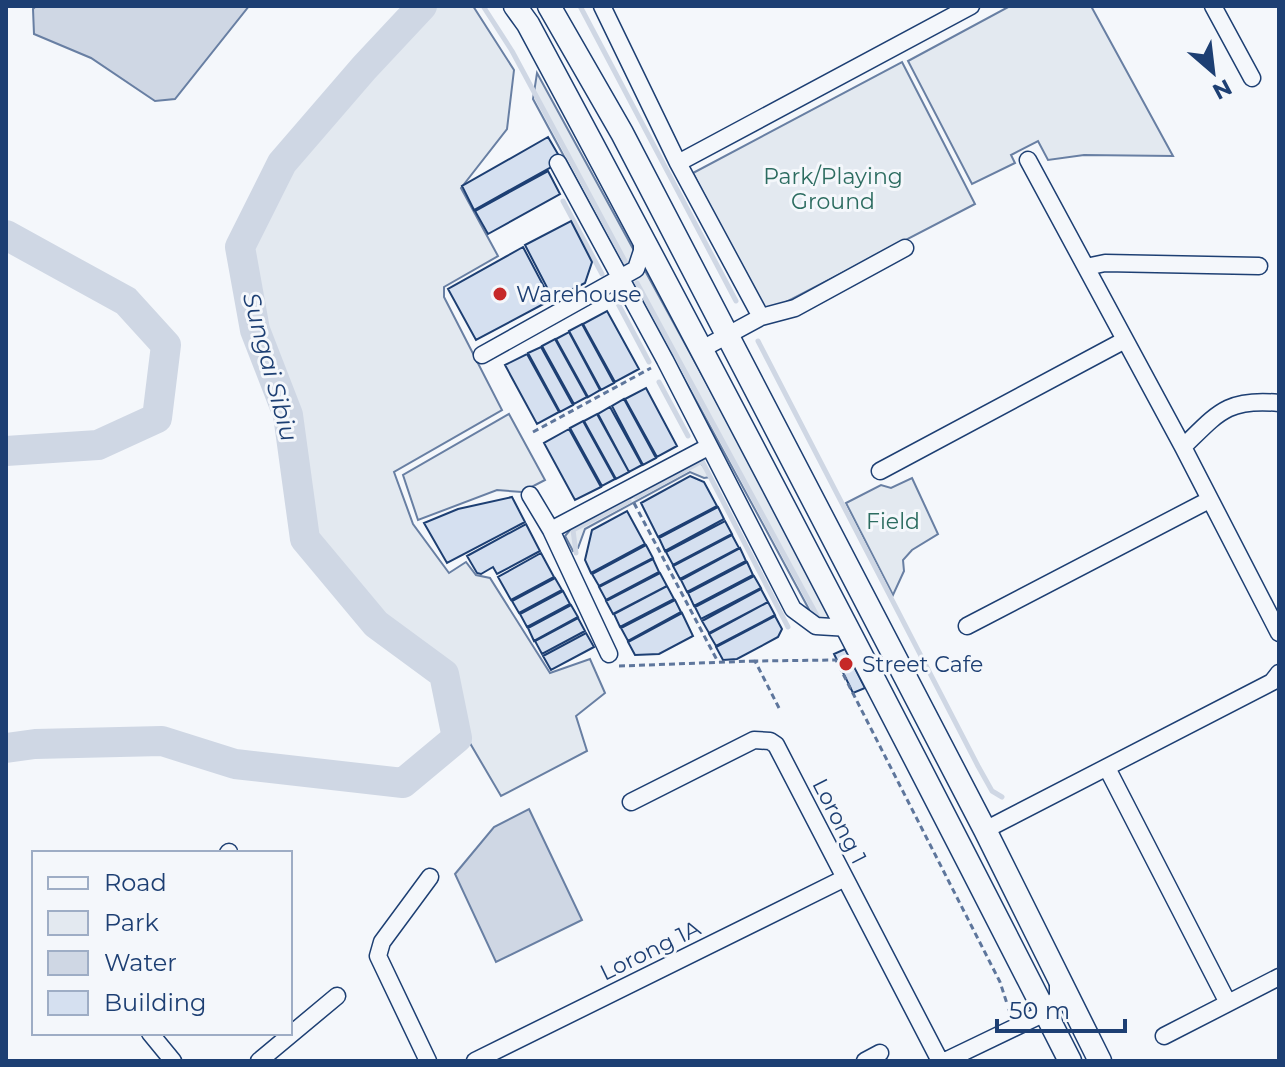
<svg xmlns="http://www.w3.org/2000/svg" width="1285" height="1067" font-family="Montserrat,sans-serif">
<style>
.green{fill:#e3e9f0;stroke:#687fa3;stroke-width:2}
.water{fill:#cfd7e4;stroke:#687fa3;stroke-width:2}
.lines{fill:none;stroke-linecap:round;stroke-linejoin:round}
.stream{stroke:#cfd7e4;stroke-width:5}
.river{stroke:#cfd7e4;stroke-width:30}
.building{fill:#d5e0f0;stroke:#1d3f73;stroke-width:2}
.street-casing{stroke:#1d3f73;stroke-width:19}
.secondary-casing{stroke:#1d3f73;stroke-width:25}
.path{stroke:#5e769c;stroke-width:3;stroke-dasharray:6 4;stroke-linecap:butt}
.street{stroke:#f4f7fb;stroke-width:16}
.secondary{stroke:#f4f7fb;stroke-width:22}
.poi-dot{fill:#c62828;stroke:#f4f7fb;stroke-width:3}
.labels{text-anchor:middle;stroke-width:6;stroke-linejoin:round;paint-order:stroke}
.park-label{font-size:22px;fill:#2c6c60;stroke:#f4f7fb}
.poi-label{font-size:22px;fill:#1d3f73;stroke:#f4f7fb;text-anchor:start}
.street-label{font-size:22px;fill:#1d3f73;stroke:#f4f7fb}
.water-label{font-size:24px;font-style:italic;fill:#1d3f73;stroke:#f4f7fb}
</style>
<rect width="100%" height="100%" fill="#f4f7fb"/>
<path class="green" d="M431,6H473L514,70L507,129L461,188L498,256L444,287V297L502,410L394,472L413,524L449,573L466,562L476,575L490,578L550,673L590,659L605,693L576,716L587,751L501,796L467,738L448,669L385,621L312,539L297,420L264,333L251,249L288,172Z
M1010,6H1091L1173,156L1084,155L1048,160L1038,141L1011,155L1015,163L972,184L908,61Z
M902,62L975,204L765,313L693,173Z
M537,73L837,622L818,626L533,99Z
M509,414L545,480L522,492L497,490L418,520L403,475Z
M701,463L711,477L704,478L690,472L585,529L578,548L573,551L565,536L570,530L694,464Z
M912,478L938,534L912,550L903,560L904,571L893,595L846,503L881,485L891,488Z"/>
<path class="water" d="M36,6H249L175,99L155,101L91,58L34,34L33,9Z
M529,809L582,920L496,962L455,874L494,827Z"/>
<g class="lines">
<path class="stream" d="M483,6L512,51L626,263
M580,6L736,301
M563,201L602,274
M637,283L821,623
M615,298L649,362
M758,341L978,766L992,791L1002,797
M659,382L688,436
M636,497L702,461L788,627
M576,553L573,530L629,501"/>
<path class="river" d="M6,235L126,301L166,345L157,418L98,445L6,451
M6,748L35,744L162,741L235,764L403,783L457,738L444,674L376,624L305,539L288,415L255,330L240,247L282,163L364,68L422,6"/>
</g>
<path class="building" d="M548,137L562,161L474,210L462,186Z
M548,171L560,194L488,234L475,211Z
M571,221L592,262L585,283L553,299L525,245Z
M523,247L551,300L476,340L448,289Z
M607,311L639,369L615,382L583,324Z
M582,324L614,383L601,390L569,331Z
M569,332L600,390L588,397L556,339Z
M555,339L587,397L574,404L542,346Z
M541,347L573,405L560,412L528,353Z
M527,354L559,412L537,424L505,365Z
M646,388L677,446L657,457L625,399Z
M624,399L656,458L643,465L612,406Z
M610,407L642,465L629,472L598,414Z
M597,414L629,472L616,479L584,421Z
M583,421L615,479L602,486L570,428Z
M569,429L601,487L575,500L544,443Z
M690,476L704,482L717,506L658,537L641,503Z
M512,497L525,522L447,563L424,523L458,509Z
M718,507L724,519L665,551L659,538Z
M627,511L645,544L591,573L585,560L592,530Z
M725,521L732,534L673,565L666,552Z
M526,524L540,551L497,574L493,567L481,574L477,573L467,556Z
M732,535L739,548L680,579L673,566Z
M646,545L653,558L599,586L592,574Z
M740,548L746,561L687,592L681,580Z
M541,553L554,577L511,600L498,577Z
M653,559L659,572L606,600L599,587Z
M747,562L753,575L694,606L688,593Z
M660,573L667,586L613,614L606,601Z
M754,576L761,588L701,619L695,607Z
M555,578L562,590L519,613L512,601Z
M667,586L674,599L620,627L614,614Z
M761,589L768,602L709,633L702,621Z
M563,591L570,604L527,627L520,614Z
M675,600L681,612L628,641L621,628Z
M768,602L775,615L716,646L709,634Z
M571,605L578,617L534,641L528,628Z
M682,613L693,636L659,654L635,655L628,642Z
M775,616L782,629L778,637L737,659L723,660L716,647Z
M578,618L585,631L542,654L535,641Z
M586,633L594,647L551,670L543,656Z
M845,649L865,688L853,693L834,654Z"/>
<g class="lines">
<defs>
<path id="street" d="M602,6L678,163L761,317L795,308L905,248
M1213,6L1252,78
M1028,160L1183,447L1279,633
M558,163L665,360L793,609L816,626L849,628
M678,163L971,6
M1086,267L1105,263L1259,266
M702,349L761,317
M482,355L636,269L642,251V236
M1183,447C1218,413 1227,398 1279,403
M880,471L1125,340
M530,495L551,530L609,654
M551,530L708,447
M967,626L1209,500
M1107,768L1228,1003
M631,802L754,740L770,741L776,745L940,1061
M985,830L1272,682L1279,673
M228,853L229,852
M150,1033L173,1061
M1164,1036L1279,977
M259,1061L337,996
M428,1061L378,956L382,942L430,877
M475,1061L845,878
M865,1061L880,1053
M945,1061L1045,1013L1058,997V979"/>
<path id="secondary" d="M515,6L528,24C713,368 893,713 1070,1061
M549,6L622,133L985,830L1100,1061"/>
</defs>
<use href="#street" class="street-casing"/>
<use href="#secondary" class="secondary-casing"/>
<path class="path" d="M533,432L651,368
M634,503L718,662
M619,666L755,661
M779,708L755,661L836,660L1000,982L1010,1013"/>
<use href="#street" class="street"/>
<use href="#secondary" class="secondary"/>
</g>
<g class="poi-dot">
<circle cx="500" cy="294" r="8"/>
<circle cx="846" cy="664" r="8"/>
</g>
<g class="labels">
<g class="park-label">
<text x="833" y="184">Park/Playing<tspan x="833" dy="25">Ground</tspan></text>
<text x="893" y="529">Field</text>
</g>
<g class="poi-label">
<text x="516" y="302">Warehouse</text>
<text x="862" y="672">Street Cafe</text>
</g>
<g class="street-label">
<text transform="translate(840 821) rotate(63)" y="8">Lorong 1</text>
<text transform="translate(650 950) rotate(-26)" y="8">Lorong 1A</text>
</g>
<g class="water-label">
<text transform="translate(270 367) rotate(75)" y="8">Sungai Sibiu</text>
</g>
</g>
<rect width="1285" height="1067" fill="none" stroke="#1d3f73" stroke-width="16"/>
<rect x="32" y="851" width="260" height="184" fill="#f4f7fb" stroke="#9eadc5" stroke-width="2"/>
<rect x="48" y="877" width="40" height="12" fill="#f4f7fb" stroke="#9eadc5" stroke-width="2"/>
<text x="104" y="891" font-size="24" fill="#1d3f73">Road</text>
<rect x="48" y="911" width="40" height="24" fill="#e3e9f0" stroke="#9eadc5" stroke-width="2"/>
<text x="104" y="931" font-size="24" fill="#1d3f73">Park</text>
<rect x="48" y="951" width="40" height="24" fill="#cfd7e4" stroke="#9eadc5" stroke-width="2"/>
<text x="104" y="971" font-size="24" fill="#1d3f73">Water</text>
<rect x="48" y="991" width="40" height="24" fill="#d5e0f0" stroke="#9eadc5" stroke-width="2"/>
<text x="104" y="1011" font-size="24" fill="#1d3f73">Building</text>
<g transform="translate(1213 72) rotate(152)" stroke="#f4f7fb" stroke-width="6" paint-order="stroke">
<path d="M0-6L14 30L0 20L-14 30Z" fill="#1d3f73"/>
<text y="-12" font-size="22" font-weight="bold" text-anchor="middle" fill="#1d3f73">N</text>
</g>
<path d="M997 1019v12h128v-12" fill="none" stroke="#1d3f73" stroke-width="4"/>
<text x="1009" y="1019" font-size="24" fill="#1d3f73" stroke="#f4f7fb" stroke-width="6" paint-order="stroke">50 m</text>
</svg>
